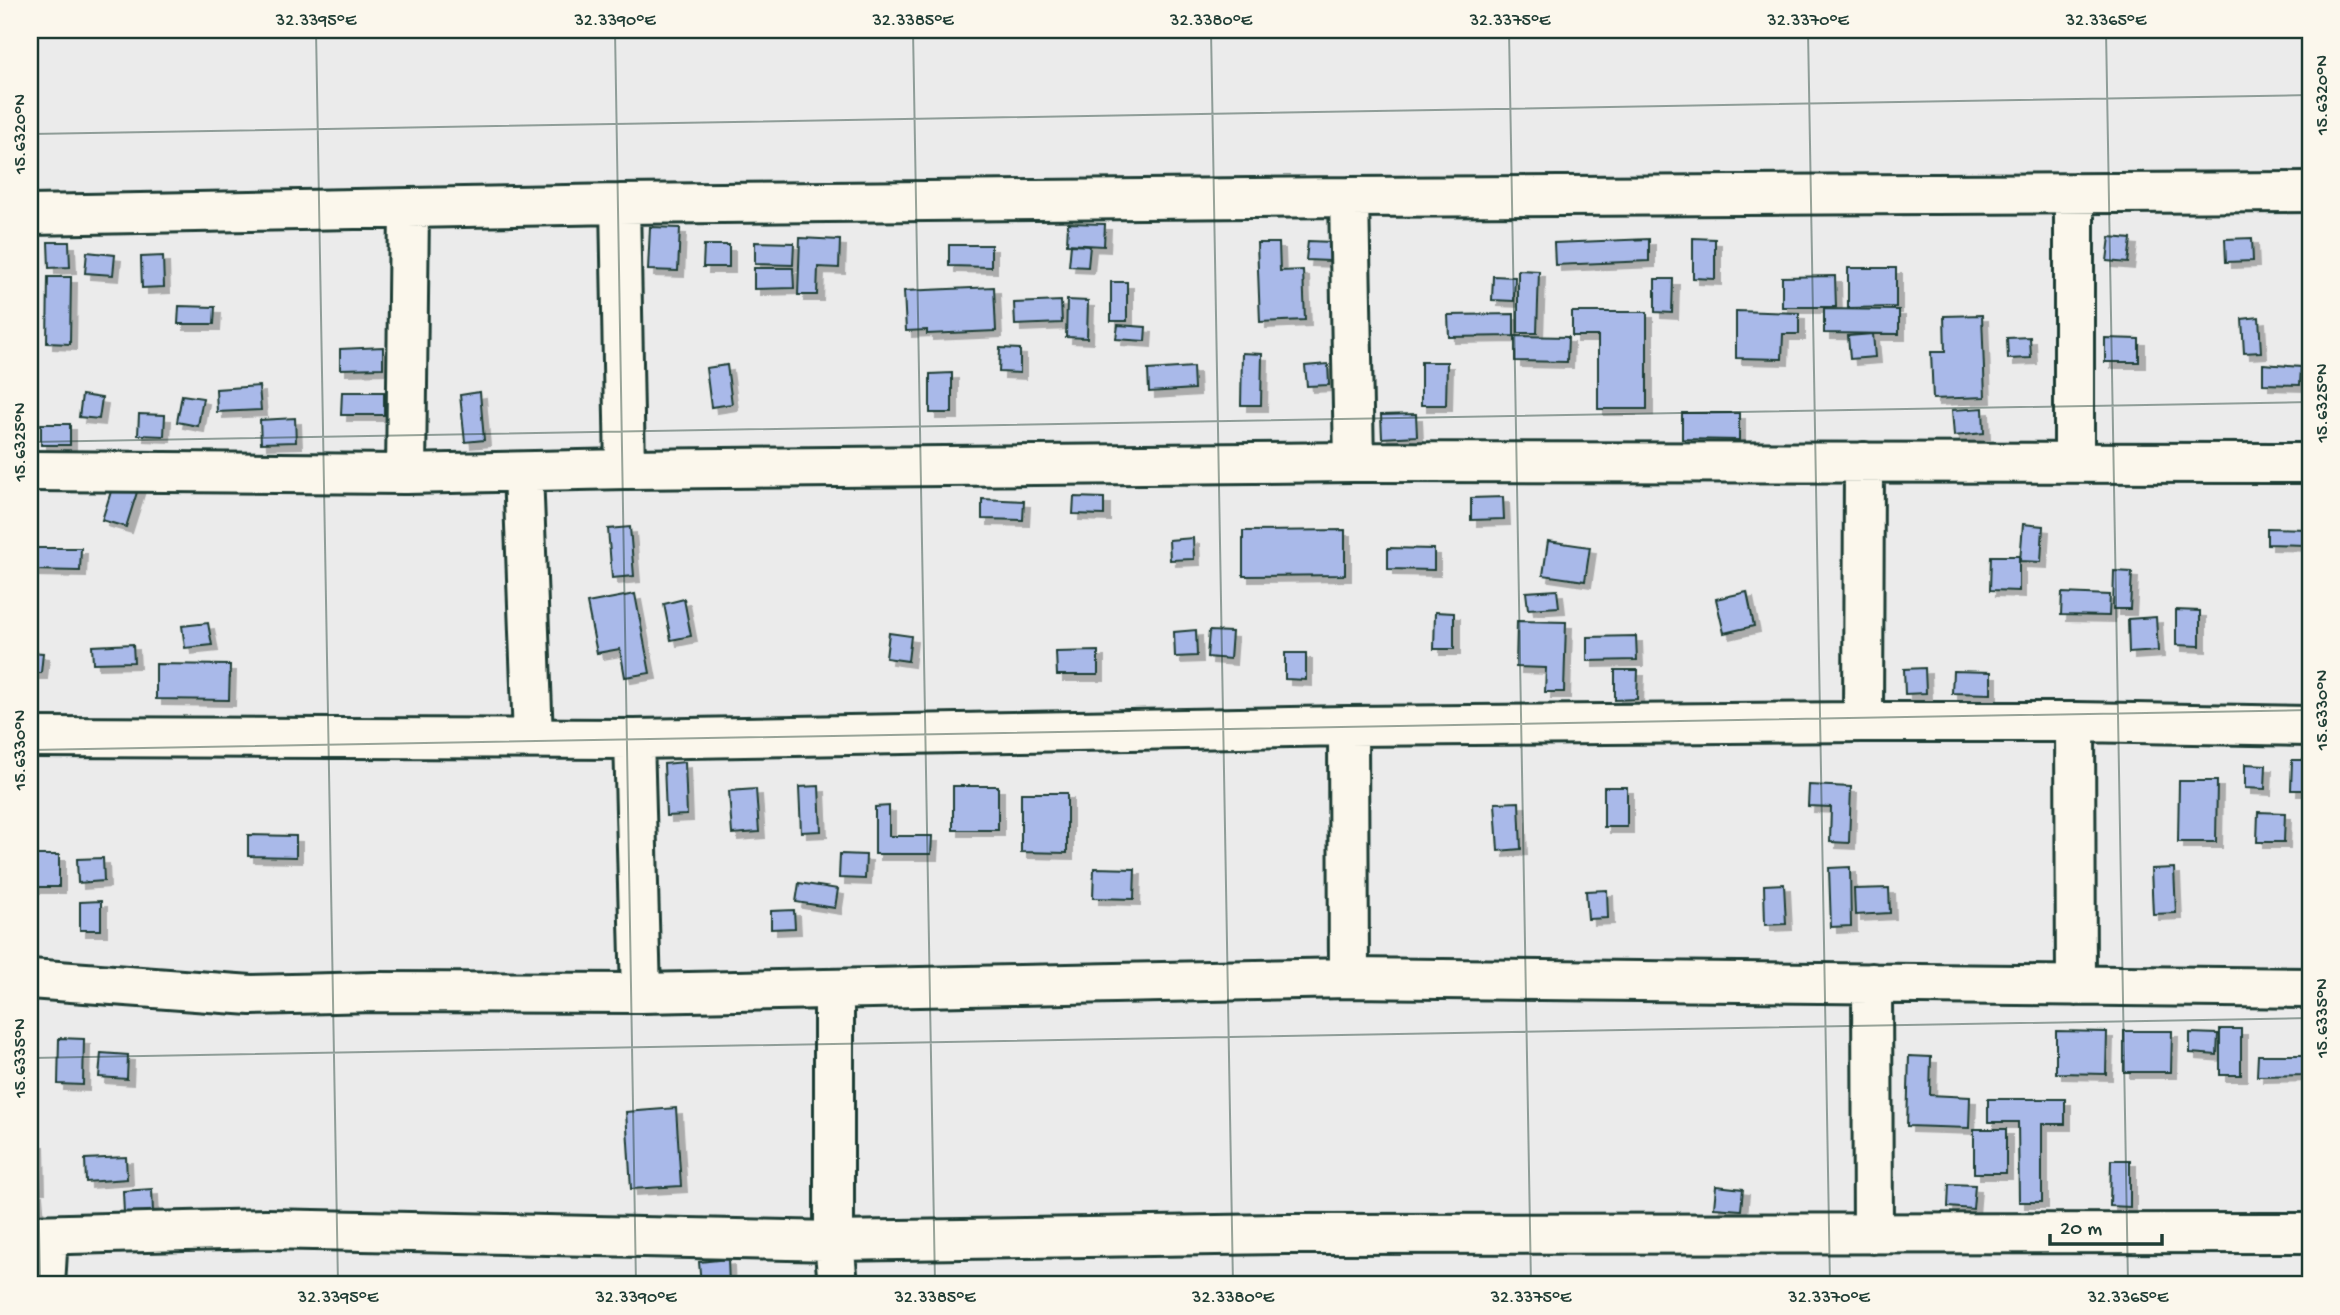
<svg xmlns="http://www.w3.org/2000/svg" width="2340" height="1315" font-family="'Gochi Hand',sans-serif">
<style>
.building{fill:#a9b9e9;stroke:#1f3d34;stroke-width:2;filter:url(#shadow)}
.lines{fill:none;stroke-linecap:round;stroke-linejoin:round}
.minor-casing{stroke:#1f3d34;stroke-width:44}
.minor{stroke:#fbf7ec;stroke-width:38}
.ticks{fill:none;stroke:#1f3d34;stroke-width:2;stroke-opacity:0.45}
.neatline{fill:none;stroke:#1f3d34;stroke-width:2.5}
.ticks-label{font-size:18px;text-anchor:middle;fill:#1f3d34}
</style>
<defs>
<filter id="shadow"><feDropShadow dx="6" dy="6" stdDeviation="0" flood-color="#0004"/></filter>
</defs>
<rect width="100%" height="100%" fill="#ebebeb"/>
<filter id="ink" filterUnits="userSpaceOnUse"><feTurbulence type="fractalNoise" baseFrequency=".0143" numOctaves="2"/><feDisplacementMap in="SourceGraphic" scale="14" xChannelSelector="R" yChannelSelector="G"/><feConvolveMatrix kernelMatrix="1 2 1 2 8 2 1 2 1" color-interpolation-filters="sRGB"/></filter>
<g filter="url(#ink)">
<path class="building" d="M1068,223L1105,224L1104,246L1067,244Z
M650,227L680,228L678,271L648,270Z
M2110,237L2131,239L2128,263L2107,261Z
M800,238L840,240L839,268L818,267L817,295H798Z
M1693,238L1715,239V279L1693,278Z
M2252,238L2253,261L2226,262L2225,239Z
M1649,239V261L1555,265L1554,243Z
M1308,241L1332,242L1330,261L1306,260Z
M48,242H69L70,267L49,268Z
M755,242L794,243L793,265L755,264Z
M1257,243H1279L1280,271L1303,270L1305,320L1260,322Z
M704,245H729V267H703Z
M949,245H991V267L949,266Z
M1071,245L1090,246L1088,267L1069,266Z
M87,252L115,255L113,275L85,273Z
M163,256L164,287L142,288L141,257Z
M754,268H793L794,288L754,289Z
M1848,268H1896V307L1848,308Z
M1518,270L1539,271L1537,333H1518Z
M1493,276L1515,277L1514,301L1492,300Z
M1835,276L1836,307H1782V277Z
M48,277H71L70,344L47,343Z
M1655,279H1673L1672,313L1655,312Z
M1111,282H1127V321H1111Z
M994,287L996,331L927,334V330L906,331L904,291Z
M1067,300L1088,301L1087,338L1066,337Z
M1061,301L1062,323L1015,325L1014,303Z
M179,306L215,307L214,324H178Z
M1824,309L1899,310V334L1824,333Z
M1736,311L1799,313V334H1783L1782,359L1736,358Z
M1572,312H1647V409H1598V336H1572Z
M1514,314V336L1449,337L1448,315Z
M1982,315L1985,397L1933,399L1931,352H1945L1944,316Z
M2259,317L2261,352L2244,353L2242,319Z
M1118,325L1146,327L1145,341L1116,339Z
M1873,334L1875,357L1850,359L1848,336Z
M1515,336L1568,337L1567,362L1515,361Z
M2030,337L2031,358L2008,359L2007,338Z
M2105,338L2139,339V362H2105Z
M383,347V368L340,369V349Z
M1000,348L1020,349V373L999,372Z
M1242,353L1262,354L1261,405H1241Z
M1421,362H1447L1446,405H1421Z
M1328,364L1329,385L1307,386L1305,366Z
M2263,364L2301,367L2300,385L2263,384Z
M727,365L732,404L711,407L706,368Z
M1193,367L1194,389L1149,392L1148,370Z
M952,373V413H930V374Z
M259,386L261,410L217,412L216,389Z
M342,392H384V415H341Z
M480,392L484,440L465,442L460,395Z
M82,395L102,398L99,419L79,417Z
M182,395L203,398L198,426L177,422Z
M1983,408L1984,433L1954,436L1952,410Z
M1682,413H1739V440L1682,439Z
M139,414L165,415L164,436L138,435Z
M1416,414L1417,436L1382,438L1381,415Z
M295,418L296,442L261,443L260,420Z
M41,424H70V445H41Z
M115,479L139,486L126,527L102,520Z
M1074,497L1104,498V515L1073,514Z
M1503,497L1504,519L1471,520V498Z
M982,499L1024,501L1023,520L982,519Z
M2023,524L2043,526L2041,562L2020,561Z
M630,527L634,576L612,578L608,529Z
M2267,528L2306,529L2305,545L2267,544Z
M1345,530V575L1243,576V531Z
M1193,538L1194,559L1170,560L1169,540Z
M1548,541L1590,547L1585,581L1543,575Z
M30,548H81L80,571L30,570Z
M1388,548L1434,549V570L1388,569Z
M1991,556H2019V591L1990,590Z
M2114,571L2132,572L2130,609H2113Z
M1557,590L1559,607L1528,609L1526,592Z
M1747,592L1754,626L1724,633L1716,599Z
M2062,593L2110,595L2109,616L2061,615Z
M635,594L650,673L625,677L620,649L597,653L587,603Z
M684,599L691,636L671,640L664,604Z
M2176,610L2200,611V646L2176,645Z
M1435,612L1454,613V649H1434Z
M2156,617L2158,651L2129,653L2128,619Z
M1517,621L1566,622L1564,692H1545L1546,668L1516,667Z
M208,623L212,645L185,648L182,626Z
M1196,630L1197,656L1175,657L1174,632Z
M1209,631L1232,632L1230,659L1207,657Z
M889,633L911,636L908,661L886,658Z
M1636,636L1637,660L1587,661V637Z
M133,644L134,662L93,663L92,646Z
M1098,651V675H1057L1056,652Z
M30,652L43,653L41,673H30Z
M1285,653H1306V680L1285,679Z
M156,664L230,665L229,700L156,699Z
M1925,668L1926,693L1905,694L1904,669Z
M1615,670H1638L1637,699L1615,700Z
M1953,671L1991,672V694L1952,693Z
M2292,760H2310L2309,790H2291Z
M685,762L687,815L666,816L664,764Z
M2245,764L2266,765L2265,789L2245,788Z
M2179,781H2217L2216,842H2178Z
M1809,785L1851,787L1849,843L1830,842L1831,807L1808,806Z
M819,786L821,831L801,832L799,787Z
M953,786H998V830H953Z
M1604,787H1627V827H1604Z
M756,789L759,832L732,834L729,791Z
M1021,793H1067V853L1021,852Z
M1519,802L1521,849L1498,851L1495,803Z
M889,806V836H932L931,854H875V807Z
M2258,812L2285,813L2284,842H2257Z
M248,835L296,836V857L248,856Z
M840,854L866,855L865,879L839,878Z
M31,855H59V887H30Z
M103,858L104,881L78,883L77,859Z
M1850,867L1851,926L1831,927L1829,868Z
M1094,868L1135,869L1134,899L1093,898Z
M2174,868L2176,913L2153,914L2151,869Z
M799,883L838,889L835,908L796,902Z
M1784,884L1786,924L1765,925L1764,885Z
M1889,888L1890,913L1855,915L1854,889Z
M1607,890L1608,918L1588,919L1586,891Z
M101,901V930H80V902Z
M794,910L795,928L771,929V911Z
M2220,1029H2241V1075H2220Z
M2056,1031L2107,1032L2106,1074L2056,1073Z
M2124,1031H2172L2171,1072H2124Z
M2190,1033L2218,1034L2217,1055L2190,1053Z
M59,1038L84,1039L83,1085L58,1084Z
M101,1053L128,1055L127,1079L99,1077Z
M2258,1055H2309V1075L2257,1076Z
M1909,1056L1931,1057L1930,1095L1970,1097L1969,1128L1907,1126Z
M1988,1099H2065V1124H2042V1202H2019L2018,1122H1988Z
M676,1108L681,1186L631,1189L626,1112Z
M1974,1129H2006V1173H1974Z
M30,1141H38L39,1187H30Z
M126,1157L127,1179L86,1182L85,1159Z
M2111,1160H2130V1207L2110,1206Z
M1949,1184L1975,1185L1973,1209L1948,1207Z
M1716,1186L1743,1189L1741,1210L1714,1208Z
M152,1189L153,1212L124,1214L123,1191Z
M36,1190L38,1214L30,1215V1191Z
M728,1259L729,1285H701L699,1262Z"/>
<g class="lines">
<defs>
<path id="minor" d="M2074,193V462
M1349,197L1354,462
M620,204L625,469
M30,215L620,204L1349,197L2310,192
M30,471L406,474L625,469L1354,462L2310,463
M523,472L533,738
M406,474L409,209
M1863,722L1864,462
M2075,722L2076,986
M1348,726L1349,978
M30,737L634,739L1348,726L1863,722H2075L2310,726
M634,739L641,993
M30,979L251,995L374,992L641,993L1349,978L2310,988
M1872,983L1873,1234
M834,989V1241L838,1285
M30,1235L266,1229L834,1241L1286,1234L2310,1233
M45,1285L48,1235"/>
</defs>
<use href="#minor" class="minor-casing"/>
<use href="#minor" class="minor"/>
</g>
</g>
<path class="ticks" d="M316,30L338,1285M615,30L636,1285M913,30L935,1285M1211,30L1233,1285M1509,30L1531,1285M1808,30L1830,1285M2106,30L2128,1285M30,134L2310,95M30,442L2310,402M30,708L40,1285M30,750L2310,710M30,1058L2310,1018"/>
<rect width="2340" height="1315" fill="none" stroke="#fbf7ec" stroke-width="77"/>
<path d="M2050 1234v10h112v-10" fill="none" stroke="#1f3d34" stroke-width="3.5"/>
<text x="2060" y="1234" font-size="21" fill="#1f3d34" stroke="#fbf7ec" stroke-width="5" paint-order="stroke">20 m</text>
<rect x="38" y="38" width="2264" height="1238" class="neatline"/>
<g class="ticks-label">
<text x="316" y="25">32.3395°E</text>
<text x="615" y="25">32.3390°E</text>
<text x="913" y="25">32.3385°E</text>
<text x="1211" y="25">32.3380°E</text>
<text x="1510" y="25">32.3375°E</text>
<text x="1808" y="25">32.3370°E</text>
<text x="2106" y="25">32.3365°E</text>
<text transform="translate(2321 95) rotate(-90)" y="6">15.6320°N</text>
<text transform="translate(19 134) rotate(-90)" y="6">15.6320°N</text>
<text transform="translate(2321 403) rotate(-90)" y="6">15.6325°N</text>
<text transform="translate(19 442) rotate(-90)" y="6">15.6325°N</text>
<text transform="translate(2321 710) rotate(-90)" y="6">15.6330°N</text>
<text transform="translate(19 750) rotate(-90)" y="6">15.6330°N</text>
<text transform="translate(2321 1018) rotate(-90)" y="6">15.6335°N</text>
<text transform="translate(19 1058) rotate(-90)" y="6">15.6335°N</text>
<text x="338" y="1302">32.3395°E</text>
<text x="636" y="1302">32.3390°E</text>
<text x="935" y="1302">32.3385°E</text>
<text x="1233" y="1302">32.3380°E</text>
<text x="1531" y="1302">32.3375°E</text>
<text x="1829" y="1302">32.3370°E</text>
<text x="2128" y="1302">32.3365°E</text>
</g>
</svg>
